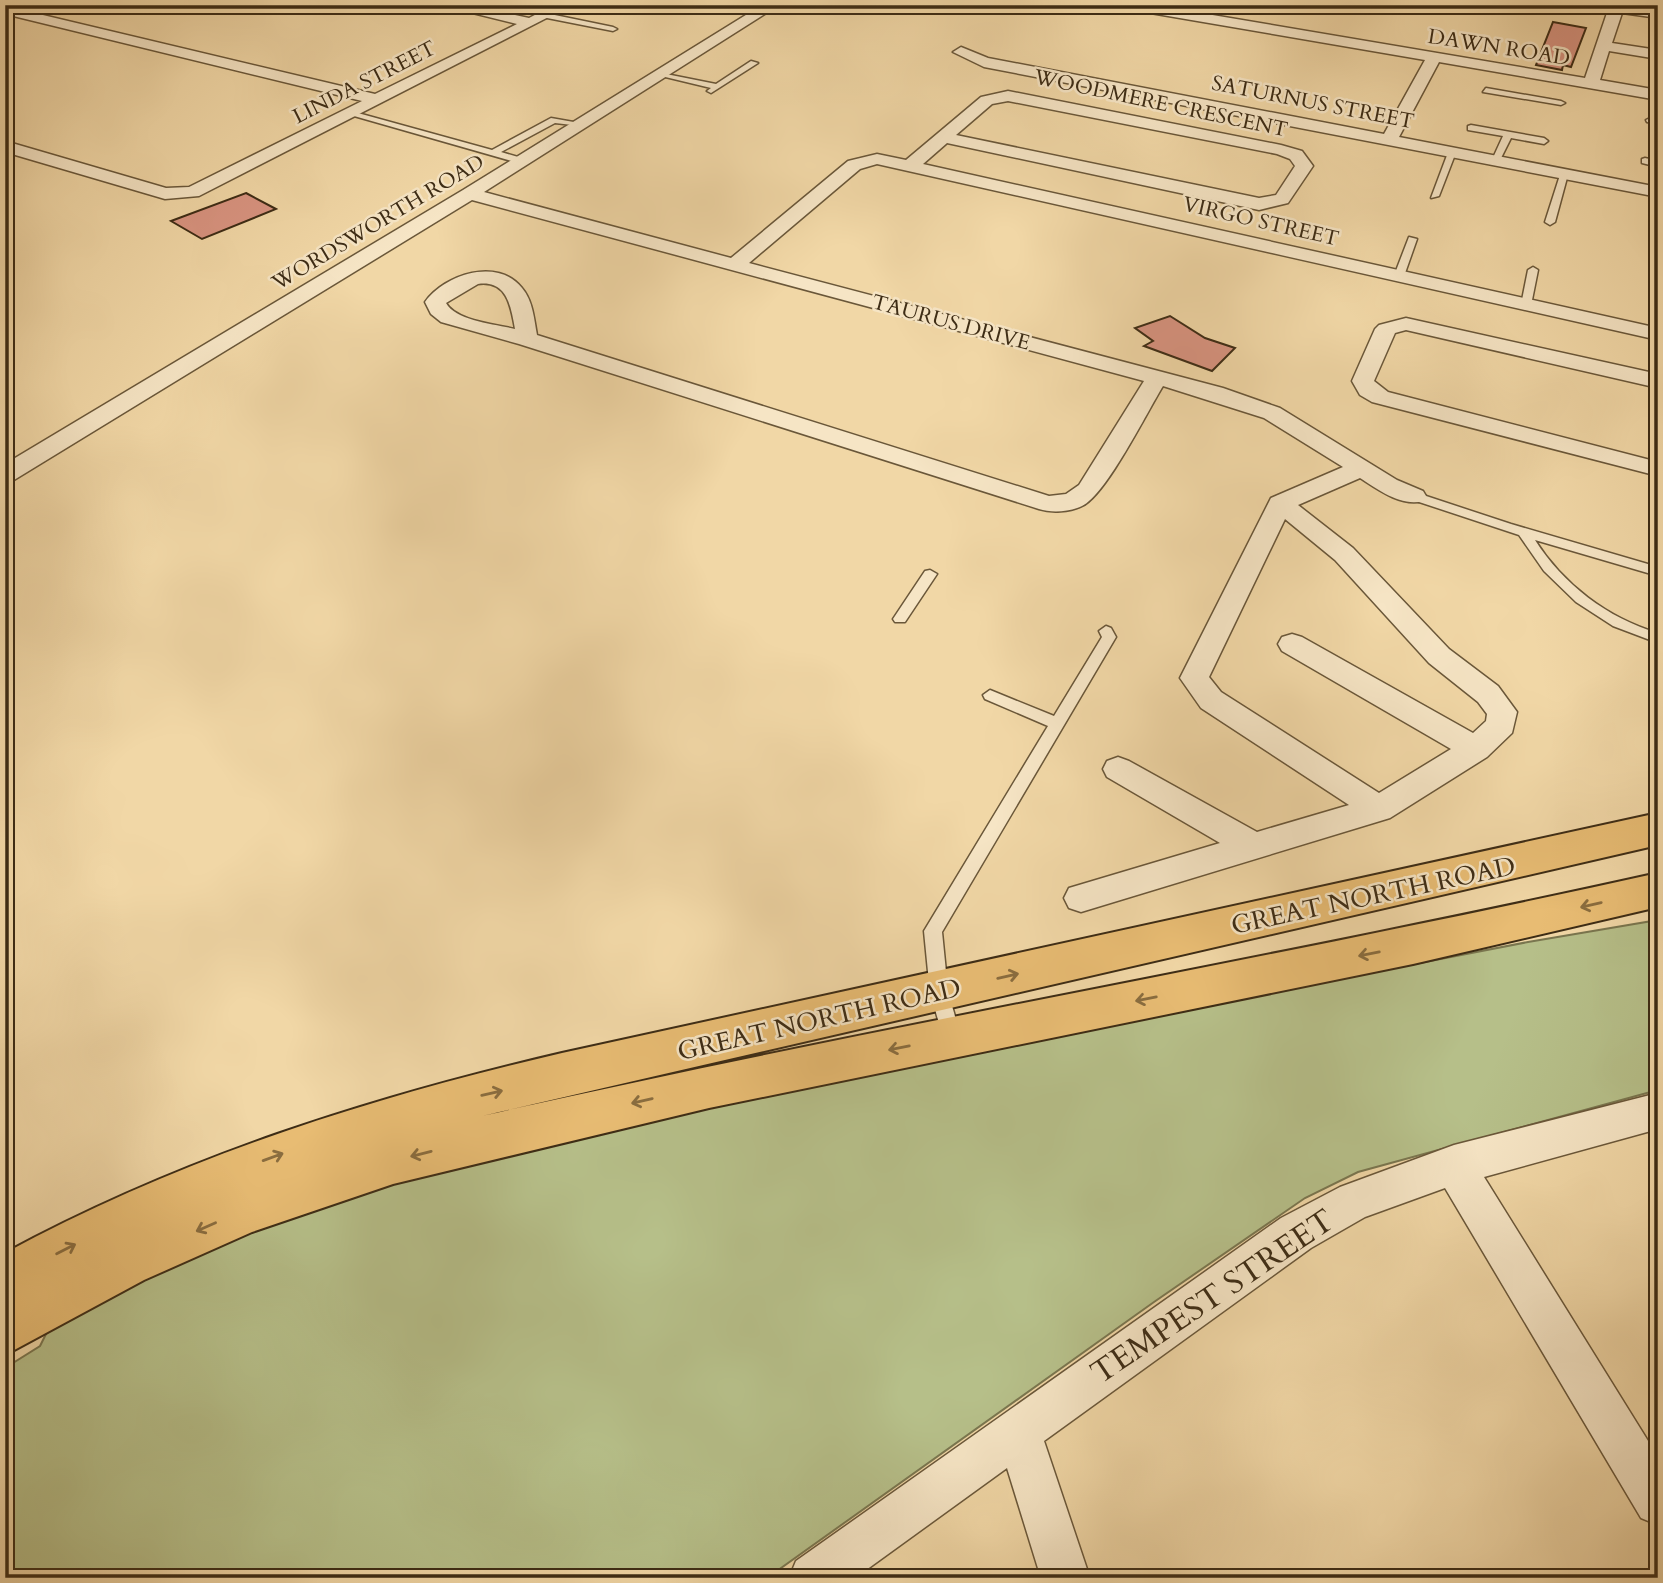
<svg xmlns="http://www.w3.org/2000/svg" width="1663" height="1583" font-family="Cardo,serif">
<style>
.green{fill:#b6bf89;stroke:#7a764f;stroke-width:2}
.building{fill:#d99481;stroke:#3d2c15;stroke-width:2}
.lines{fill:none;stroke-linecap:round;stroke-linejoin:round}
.service-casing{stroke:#6a5739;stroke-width:3}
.minor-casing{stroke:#6a5739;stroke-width:3}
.primary-casing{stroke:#3d2c15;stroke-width:4}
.service{fill:#f6e5c5;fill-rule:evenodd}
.minor{fill:#f6e5c5;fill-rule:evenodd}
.primary{fill:#e8bc73;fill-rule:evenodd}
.oneway{stroke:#8a6d3f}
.labels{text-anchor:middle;stroke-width:5;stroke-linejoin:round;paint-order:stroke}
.far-street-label{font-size:21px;fill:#3d2c15;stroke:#f6e5c5}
.street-label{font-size:26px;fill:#3d2c15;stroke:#f6e5c5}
.near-street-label{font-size:32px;fill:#3d2c15;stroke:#f6e5c5}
</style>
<rect width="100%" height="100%" fill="#f1d7a6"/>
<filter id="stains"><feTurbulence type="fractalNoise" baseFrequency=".00286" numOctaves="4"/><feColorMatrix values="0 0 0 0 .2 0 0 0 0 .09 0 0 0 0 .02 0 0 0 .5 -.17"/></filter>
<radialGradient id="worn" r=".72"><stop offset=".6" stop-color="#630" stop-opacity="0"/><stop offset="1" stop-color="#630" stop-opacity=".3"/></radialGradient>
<path class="green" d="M1658,920V1090L1358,1172L1305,1198L1154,1302L767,1578H5V1368L40,1346L54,1318L278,1213L771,1089L1528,942Z"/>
<path class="building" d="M1553,22L1586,28L1571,67L1563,65L1562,70L1536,65Z
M246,193L276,209L202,239L171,221Z
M1170,316L1205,338L1235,348L1212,371L1144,346L1153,341L1135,328Z"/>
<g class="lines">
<defs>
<path id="service" d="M545,13L613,27L617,29L613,31L542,17Z
M751,61L758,63L711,93L707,91L711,88L657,75L661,73L716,84Z
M1486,88L1561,101L1565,103L1561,105L1483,92Z
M347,110L492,150L551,118L585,124L581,126L555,123L501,152L525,159L526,161L522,164L347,114Z
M1650,118L1658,119V124L1647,122L1646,120Z
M1471,125L1544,138L1548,141L1544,144L1511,138L1500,160L1496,163L1492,160L1503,136L1468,130V126Z
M1449,150L1456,152L1439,196L1431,198Z
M1645,158L1658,161V167L1642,163V159Z
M1561,172L1568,174L1555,222L1550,225L1545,222Z
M1409,237L1417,239L1404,276L1395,278L1394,276Z
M1533,267L1538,270L1531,305L1526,308L1521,305L1528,270Z
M1414,492L1511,524L1658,567V576L1535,540C1563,584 1607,618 1658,633V643L1613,626L1576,602L1544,571L1519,535L1410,499V493Z
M930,570L937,574L905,622H895L893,619L925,571Z
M1106,626L1111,628L1116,637L942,932L948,992L961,1037L959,1043L952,1045L945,1043L943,1037L930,992L924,931L1048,726L985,699L983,695L990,690L1054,716L1102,637L1099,631Z"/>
<path id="minor" d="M440,5H469L529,18L554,5H572L199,196L165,199L5,152V141L166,188L189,187L362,101L5,14V6L375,94L517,24Z
M762,5H779L484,192L731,258L848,161L877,154L906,160L981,97L1008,91L1281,145L1302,151L1313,166L1288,203L1259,210L947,143L923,164L1658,328V340L877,164L860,169L749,263L1223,388L1280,408L1397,480L1423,491L1426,496L1423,501C1401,507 1377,489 1360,478L1298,505L1353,548L1449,649L1498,686L1517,712L1512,733L1487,757L1390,818L1081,912L1069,908L1064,898L1069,888L1220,843L1107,777L1103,769L1107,761L1118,757L1129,761L1257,832L1349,805L1201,708L1180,678L1271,498L1343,467L1264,418L1163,386C1147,412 1106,495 1082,506C1070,512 1051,513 1039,509L519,344L441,322L431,314L425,302C445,274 498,257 522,288C533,301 534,319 537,335L1049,496L1066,494L1079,485L1144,381L472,200L14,480L5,482V464L463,190ZM1008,101L1277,154L1290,159L1295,166L1276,195L1259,198L956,135L992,104ZM478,284C507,280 511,306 515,329C495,324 456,321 446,303ZM1285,519L1335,560L1429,663L1478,702L1487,714L1486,721L1473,733L1302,637L1292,634L1282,637L1278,644L1282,651L1451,749L1379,793L1221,692L1209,677Z
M1120,5H1153L1585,78L1608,10L1593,5H1629L1658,10V18L1622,13L1612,43L1658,50V59L1609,51L1600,80L1658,90V100L1439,62L1399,137L1658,187V197L984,67L953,52L961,47L988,58L1384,134L1425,60L1127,9Z
M1406,318L1658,374V388L1406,330L1395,333L1374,381L1388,392L1658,462V476L1372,402L1360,395L1352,381L1375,329L1379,325Z
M1658,1093V1129L1484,1177L1658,1457V1525L1641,1518L1445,1188L1365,1217L1311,1248L1044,1441L1090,1578H1041L1007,1468L855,1578H789L796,1561L1281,1218L1340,1187L1454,1145Z"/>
<path id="primary" d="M1658,813V845L482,1116C873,1027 1267,960 1658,873V907L1413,964L709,1108L393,1184L252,1232L144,1280L5,1355V1253C181,1158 368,1098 562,1053Z"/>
</defs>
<use href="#service" class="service-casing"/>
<use href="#minor" class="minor-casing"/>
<use href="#primary" class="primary-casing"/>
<use href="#service" class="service"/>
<use href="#minor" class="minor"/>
<use href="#primary" class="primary"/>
</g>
<defs><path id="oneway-shaft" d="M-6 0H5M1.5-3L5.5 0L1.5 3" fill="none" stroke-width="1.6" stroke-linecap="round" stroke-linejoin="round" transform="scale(1.75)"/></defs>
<g class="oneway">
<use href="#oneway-shaft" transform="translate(1591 905) rotate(167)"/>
<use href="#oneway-shaft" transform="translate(1369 954) rotate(169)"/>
<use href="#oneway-shaft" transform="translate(1008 976) rotate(-13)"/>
<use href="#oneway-shaft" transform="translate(1146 999) rotate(169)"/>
<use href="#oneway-shaft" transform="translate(899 1048) rotate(169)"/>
<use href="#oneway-shaft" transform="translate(492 1093) rotate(-13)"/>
<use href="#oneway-shaft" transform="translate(642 1101) rotate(167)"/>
<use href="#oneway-shaft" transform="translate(421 1154) rotate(166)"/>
<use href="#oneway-shaft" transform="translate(273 1157) rotate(-20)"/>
<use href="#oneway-shaft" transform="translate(206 1227) rotate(156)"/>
<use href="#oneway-shaft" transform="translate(66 1249) rotate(-27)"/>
</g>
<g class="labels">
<g class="far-street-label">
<text transform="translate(1499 47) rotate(9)" y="7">DAWN ROAD</text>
<text transform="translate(364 82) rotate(-27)" y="7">LINDA STREET</text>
<text transform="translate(1313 102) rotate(11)" y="7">SATURNUS STREET</text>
<text transform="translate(1161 103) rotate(12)" y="7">WOODMERE CRESCENT</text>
<text transform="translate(1261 221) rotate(13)" y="7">VIRGO STREET</text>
<text transform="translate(378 222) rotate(-31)" y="7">WORDSWORTH ROAD</text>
<text transform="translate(951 322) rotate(15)" y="7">TAURUS DRIVE</text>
</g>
<g class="street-label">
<text transform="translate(1373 895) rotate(-12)" y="9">GREAT NORTH ROAD</text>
<text transform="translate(819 1019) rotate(-13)" y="9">GREAT NORTH ROAD</text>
</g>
<g class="near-street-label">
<text transform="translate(1212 1296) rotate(-34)" y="11">TEMPEST STREET</text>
</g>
</g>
<rect width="1663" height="1583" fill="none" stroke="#f1d7a6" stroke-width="28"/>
<rect x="7" y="7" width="1649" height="1569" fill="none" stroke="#3d2c15" stroke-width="3.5"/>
<rect x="14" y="14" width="1635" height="1555" fill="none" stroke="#3d2c15" stroke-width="2"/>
<rect width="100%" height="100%" filter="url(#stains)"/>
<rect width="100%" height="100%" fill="url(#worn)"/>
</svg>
